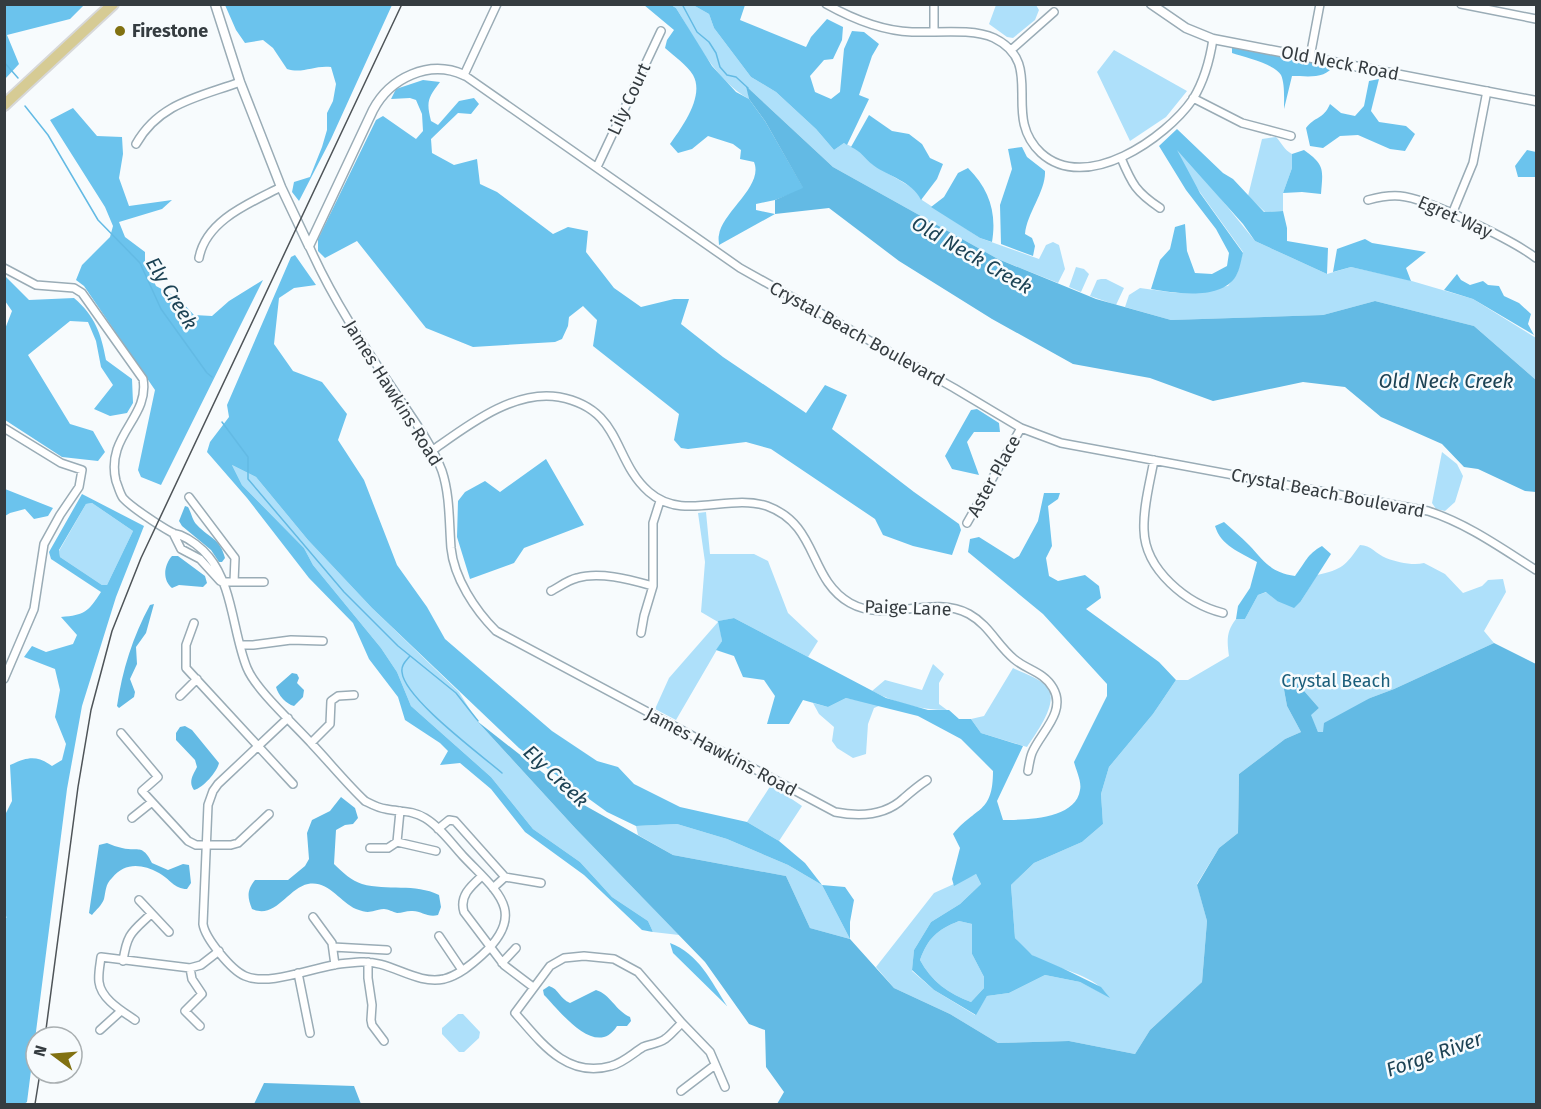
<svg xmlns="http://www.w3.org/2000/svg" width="1541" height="1109" font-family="'Fira Sans',sans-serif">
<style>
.green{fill:#aee0fa}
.forest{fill:#6bc3ed;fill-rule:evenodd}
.water{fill:#63bae4}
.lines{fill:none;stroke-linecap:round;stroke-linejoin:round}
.stream{stroke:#63bae4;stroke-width:1.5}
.minor-casing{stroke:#9aacb6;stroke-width:10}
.tertiary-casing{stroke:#9aacb6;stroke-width:11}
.primary-casing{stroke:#d7d8d9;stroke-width:14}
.minor{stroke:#fff;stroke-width:7}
.tertiary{stroke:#fff;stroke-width:8}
.primary{stroke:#d6cb94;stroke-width:10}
.rail{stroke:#4e5458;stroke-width:1.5}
.poi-dot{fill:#817111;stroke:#f7fbfd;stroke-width:2}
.labels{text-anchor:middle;stroke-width:5;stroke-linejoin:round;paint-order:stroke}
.poi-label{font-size:18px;font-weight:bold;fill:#353c40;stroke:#f7fbfd;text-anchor:start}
.street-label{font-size:18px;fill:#353c40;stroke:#f7fbfd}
.park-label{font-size:18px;fill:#1b5e7b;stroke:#f7fbfd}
.water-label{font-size:20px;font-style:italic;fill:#1c4254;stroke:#f7fbfd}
</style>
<rect width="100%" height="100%" fill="#f7fbfd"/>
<path class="green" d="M671,5H693L709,14L714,28L751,77L776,92L816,129L834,150L844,143L859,150L872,164L916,190L922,200L980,238L1039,259L1046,245L1053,242L1059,245L1065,269L1058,283L998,259L833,167L747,87L749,99C715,80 696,40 676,8Z
M996,5H1036L1039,10L1035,20L1013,38L1007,37L989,24Z
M1114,50L1187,91L1166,117L1130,141L1097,72Z
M1276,137C1282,143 1284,150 1292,154V168L1283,193V211L1265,212L1248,196L1262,139Z
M1172,138L1255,241L1327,274L1351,267L1405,279L1473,299L1536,338V380L1474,326L1375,301L1323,315L1171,320L1125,307L1129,295L1140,288L1176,293L1228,286L1237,274L1243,252L1166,145Z
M1076,267L1084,269L1089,274L1081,292L1069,287Z
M1101,279H1106L1124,288L1116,305L1090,296L1097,280Z
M1442,452L1457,464L1463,476L1455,502L1445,511L1436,509L1432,503Z
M232,465L256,477L308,540L372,608L459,692L477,721L576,829L679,935L653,932L648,921L612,897L580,862L533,829L491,777L411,706L397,672L381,648L313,565L304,548L242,485Z
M92,503L133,531L107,585H102L60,557L59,551L86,504Z
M706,512L710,554H754L768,561L788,613L818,641L808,657L734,618L719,621L722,641L676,720L655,709L669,678L718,622L701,612L705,562L698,513Z
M1360,545C1371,545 1376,554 1386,558C1397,562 1413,566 1424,563L1445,574L1463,593L1482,586L1488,580L1503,579L1506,592L1484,631L1494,643L1394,689L1370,698L1323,732H1318L1310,715L1319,708L1291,676L1283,684L1287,706L1301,732L1285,739L1239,774L1238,833L1219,848L1197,884L1207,921L1202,982L1150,1030L1135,1054L1069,1041L998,1043L950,1014L894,988L876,967L934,893L976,874L981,884L960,904L931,922L914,950L912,971L934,990L975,1015L987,996L1009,993L1045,975L1080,982L1108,996C1092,972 1055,970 1032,955C1026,951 1020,944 1015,938L1011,885L1034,863L1082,842L1103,824L1101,794L1109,767L1153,714L1176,680H1188L1229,656C1227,641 1226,632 1236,619H1245L1258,595L1267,592L1277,601H1301L1317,575C1342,570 1346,565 1360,545Z
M933,664L944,674L939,683V704L947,710C921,710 895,703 872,691L885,680L922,690Z
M1013,668C1023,673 1040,678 1047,687C1060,702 1036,733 1027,747L981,733L971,719L984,716Z
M846,698L881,705L874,708L868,724L866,754L853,758L837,748L832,741L834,727L819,714L813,703L828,707Z
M771,785L802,806L779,841L747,822Z
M677,824L727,839L788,865L822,885L850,939L810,928L786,876L673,855L638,835L636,826Z
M959,921L972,924V954L984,977V988L971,1002C949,994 931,981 920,960C928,938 937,930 959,921Z
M458,1014H463L480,1032L479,1038L464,1052H459L442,1034V1028Z"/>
<path class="forest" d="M5,4H84V5L70,19L7,35L19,64L5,79Z
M225,5H392L331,139L299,201L292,192L294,182L310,177L322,147L327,130V113L333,101L336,84L331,67C314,65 303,74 287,69L273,48L263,40L245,43L236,30Z
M644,5H671L676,8L712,66L736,92L749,99L765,121L804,189L775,200L756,204V210L775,214L719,245C719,242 718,238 719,235C722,212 764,186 754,162L740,159L741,150L733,144L708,136L692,149L678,153L670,144C682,127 705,96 693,75C687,65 674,56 665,48L667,40L674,30Z
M693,5H745L740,20L806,47L811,37L827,19L843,27L842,40L833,59L824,60L810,76L815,92L831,99L840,92L844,49L852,31L864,32L879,44L872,56L859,95L869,99L847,145L844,143L834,150L816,129L776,92L751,77L714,28L709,14Z
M1232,47L1334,64C1327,80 1307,76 1292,76L1284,109C1284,99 1285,84 1281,75C1275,64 1244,57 1232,53Z
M1379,79L1371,111L1379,122L1406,126L1415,134L1405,151L1390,149L1358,135L1340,136L1323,148L1310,146L1306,128C1315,116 1323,120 1330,104L1341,113L1355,116L1364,106L1369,81Z
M423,80L440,82C428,98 426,101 431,121L438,125L459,101L474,98L479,104L471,114L458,113L431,139L432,153L454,165L477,159L480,184L497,192L553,234L568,227L588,231L586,252L614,288L641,307L674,299H689L681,324L723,357L806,413L825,385L847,395L832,429L914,492L959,524L961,530L952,555L913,546L883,535L875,519L771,449L746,442L688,449L681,448L674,440L679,414L593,346L597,320L583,306L569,317L568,326L562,339L555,342L473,347L426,328L357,241L325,258L318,251V239L376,120L383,116L416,139L423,131L422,114L416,100L410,98L391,99L396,89Z
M73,108L97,136L122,137L123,154L119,178L129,206L172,200L162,209L119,222L125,237L145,252V262L156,286L178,298L194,315L212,316L229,301L263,280L161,485L141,477L138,470L155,390L84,286L76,280L82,265L110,237L113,226L105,207L50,120Z
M869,115L892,131L909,134L922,144L930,158L943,164L937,179L921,200C912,181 889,177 873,165C865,159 861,151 851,147Z
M1177,129L1223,173L1233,179L1264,212L1283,211L1287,228V241L1328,248L1327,274L1255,241L1243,224L1177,150L1200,193L1243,253C1241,260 1240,269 1236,276C1221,301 1175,293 1151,289L1160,260L1170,249L1175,227L1185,224L1187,251L1195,273L1212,274L1227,266L1229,253L1216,229L1186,190L1159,146Z
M1022,147L1027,157L1045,171C1046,191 1027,213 1025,234L1032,238L1035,246L1033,256L1001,244L1000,205L1012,169L1008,149Z
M1304,150C1325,165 1323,169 1321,194L1302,192L1283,193L1292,168V154Z
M1527,150L1536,152V177H1518L1515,166Z
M968,168C989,189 997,212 992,242L980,238L931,207L944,197L958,173Z
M1365,239L1372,243L1426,252L1406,268L1411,281L1351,267L1333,272L1337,249Z
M295,255L316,285L294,288L279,298L274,344L293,371L322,382L347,414L338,440L364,480L397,565L427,607L445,639L552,731L597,761L618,767L634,784L680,807L747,822L779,841L805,863L822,885L845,887L854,900L850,922V939L822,885L788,865L727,839L677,824L636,826L607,812L519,748L372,608L308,540L256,477L232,465L242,485L304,548L313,565L381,648L397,672L411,706L491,777L533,829L580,862L612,897L648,921L653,932L642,930L584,875L525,832L491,789L460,763L440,765L448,751L440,743L405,720L398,697L369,659L353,623L309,578L247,498L207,452L210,442L229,417L227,405L291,257Z
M1457,274L1461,280L1470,285L1483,281L1488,285L1499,286L1504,296L1519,303L1531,314L1528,324L1534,335L1473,299L1444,290Z
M5,276L29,300L74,298C95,316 101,333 106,360L132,379L133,403L127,413L110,416L94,409L113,385L101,367L96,341L88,322L70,321L28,355L70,424L93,431L105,452L98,461L62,457L5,420V329L12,311L5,301Z
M977,409L999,423L1000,432H974L967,442L979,475L952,469L945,456L971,410Z
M546,459L584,525L524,548L514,563L470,579L457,537L458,501L465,492L485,481L500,492Z
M5,489L53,508L48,516L34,519L25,509L10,513L5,516Z
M1044,493H1060L1058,499L1048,506L1052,546L1046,558L1049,576L1058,581L1085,575L1099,586L1101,598L1086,609L1159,662L1176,680L1153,714L1109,767L1101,794L1103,824L1082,842L1034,863L1011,885L1015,938L1032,955L1062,968L1101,987L1110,998L1080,982L1045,975L1009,993L987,996L976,1015L934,990L912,970L914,950L931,922L960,904L981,884L976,874L954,886L952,879L960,848L953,834C976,806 993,814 993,771L961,739L918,716L846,698L828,707L803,700L789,724H767L775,696L764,680L743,677L734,656L716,650L722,641L718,621L734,618L886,698L928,710H949L959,719H971L981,733L1023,746L997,801L1003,820C1026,820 1076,819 1080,790C1082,782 1076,770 1074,762L1107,696V684L1043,614L968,552L970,539L979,537L1014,559L1019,556L1038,521ZM959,921L972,924V954L984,977V988L971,1002C949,994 931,981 920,960C928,938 937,930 959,921Z
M82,494L144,526L116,597L82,706L67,789L27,1102L24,1104H5L4,919L7,917L4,916V817L12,801L10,765C28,757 36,755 52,766L62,760L66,744L55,717L60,690L55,669L24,657L32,646L46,652L73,644L77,635L61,617C85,615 88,612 101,592L51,559L49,552ZM92,503L133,531L107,585H102L60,557L59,550L86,504Z
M1224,522C1232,529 1241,537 1249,545C1265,562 1270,572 1295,576C1305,563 1307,554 1322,546L1331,554L1301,601L1294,608L1277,601L1266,592L1258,595L1245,619H1236L1238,606L1250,588L1257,562C1240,552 1221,546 1215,526Z
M670,943C699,954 711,981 727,1006L673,953Z"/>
<path class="water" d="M746,86L833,167L998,259L1096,299L1171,320L1323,315L1375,301L1474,326L1536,380V492L1525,491L1478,469L1464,467L1442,444L1381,417L1345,387L1303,382L1213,401L1150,378L1073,364L992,319L899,261L829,208L775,214V200L803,188L765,121L749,99Z
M185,506L188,507C192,514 192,520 197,525C210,539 220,538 225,558L222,562H219L211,550L182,526L179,521Z
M172,556H178L205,576L207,583L203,587L179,585L172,588C162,580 164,565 172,556Z
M154,604L146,633L136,647L137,664L130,679L135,692L134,697L119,708L117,706C122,671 133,636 150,605Z
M1494,643L1536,664V1104H777L784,1092L766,1067L765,1030L749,1024L705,962L576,829L477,721L584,805L673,855L786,876L810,928L850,939L894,988L950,1014L998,1043L1069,1041L1135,1054L1150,1030L1202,982L1207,921L1197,885L1219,848L1238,833L1239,774L1285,739L1301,732L1287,706L1283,684L1291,676L1319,708L1311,715L1318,732H1323L1324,723L1370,698L1394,689Z
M292,673L297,674L299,678L297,683L304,690L303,697L294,706C286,704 278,695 276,687Z
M185,726L192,730L219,763C217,772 203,788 194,790C188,782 193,775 197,767L195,760L176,740V733L180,727Z
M341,797L355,808L358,818L353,824L345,825L336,830L334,864C342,872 352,881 362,884C387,891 415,883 439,895L441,907L438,915C427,918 421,910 411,911C406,911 402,913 397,913C393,912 388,909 384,909C371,910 371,915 356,909C340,902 328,880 308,884C288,888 275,920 252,909C247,897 247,890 255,880H288L305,866L309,859L307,833L312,820L330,811Z
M107,843C112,845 117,847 122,848C138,852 142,843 152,863L168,870L183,864L189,865L191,883L187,889C174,889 170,879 159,873C142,864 125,862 112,878C105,885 106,891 104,899C102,905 96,910 92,915L89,913L99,845Z
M549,986C559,989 560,999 570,1003L596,990C610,994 616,1011 630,1017L631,1021L627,1026H617C596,1060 559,1010 544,995L543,990Z
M264,1083L354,1086L361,1104H254Z"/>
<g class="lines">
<path class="stream" d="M682,4L697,32L709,42L716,53L720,67L727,75L736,77L748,88
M4,62L18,78
M25,106L48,135L98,220L140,263L161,309L207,373L212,377
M222,422L248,457V479L344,592L398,646L456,693L478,721
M410,656C406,661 401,665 402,672C404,698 480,754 502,773"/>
<defs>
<path id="minor" d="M497,4L464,75L740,268L954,388L1021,428L1061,443L1428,511C1468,524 1501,548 1536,570
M826,4C851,18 883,31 912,32C936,33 972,28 994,38C1047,64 1000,115 1041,153C1086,194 1166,138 1193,99C1204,81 1210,59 1213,39
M934,4V32
M1461,4L1536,19
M1011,50L1054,12
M1310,57L1320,4
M1193,98L1242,123L1291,136
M136,144C159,103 199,97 240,82
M1121,158C1132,184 1136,192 1160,208
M597,167L661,31
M1368,200C1379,197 1389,195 1400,196C1427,198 1514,241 1536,258
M1452,214L1473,163L1487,91
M309,246C332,298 363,345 395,392C411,417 431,442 442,471C450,495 449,522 451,548C454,578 475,610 496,631L835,812C860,817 885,816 904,798C912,791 918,786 927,780
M199,258C206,220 250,203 281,187
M4,268L36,285L74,288L82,293L143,379C150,418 105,435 116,481C118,486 120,494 123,498C131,507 160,526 171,532C177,535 174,533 180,535C190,539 202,548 209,557C233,586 233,634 247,668C256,690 295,725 312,744C330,763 346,783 365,801C371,804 378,808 386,809C400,812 412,810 425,818C440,827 451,843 463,856C496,891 529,912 482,955C471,965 459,975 444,979C415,985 390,960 361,962C352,963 342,963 334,965C309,969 268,986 245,976C231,970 205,938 203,924L208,805L213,791L218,784L288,718
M4,428L61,463L82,470L79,487L60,515L44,544L34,609L4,679
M433,450C467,426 514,389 559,397C623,409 612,460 649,492C683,522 728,493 767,506C819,525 808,579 850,603C887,624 932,594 969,614C989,625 997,645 1014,659C1027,670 1044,672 1053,688C1067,712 1040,733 1032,753C1030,758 1029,765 1028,771
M1154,460C1150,482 1143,507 1144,530C1145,570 1187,604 1223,613
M189,497L235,558L234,582H222
M967,523L1021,428
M173,533L181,549L200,559L220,581
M234,582H264
M551,591C559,587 568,580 577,578C600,571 631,580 653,586
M194,623L186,645V668L293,784
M641,633L644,616L653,586V523L660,501
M241,645H253L291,640L323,641
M180,696L197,679
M121,733L158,777L142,791L188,841L196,845H231L238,843L269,814
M311,743L330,724L331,701L338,696L354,695
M132,818L152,802
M438,829L449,820L455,821L505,877
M397,842L400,811
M370,848H388L397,842L436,851
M482,876C471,886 459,896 464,912L504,965L533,987
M493,888L505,877L541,883
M139,900L169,932
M313,917L332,943L335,965
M439,936L462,970
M333,947L387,950
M123,961C127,933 132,932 151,914
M368,962V978L372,1005L371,1020L372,1025L384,1041
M502,963L516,948
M190,968L192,979L202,994L185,1011L200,1026
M298,973L310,1033
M135,1020C122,1011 101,999 99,982C98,974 100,965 101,957L190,968L201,965L219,951
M682,1023C676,1028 671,1035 665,1039C658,1044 649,1044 643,1047C632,1054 623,1063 611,1066C566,1079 540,1041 515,1013L550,966L564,958L584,956L614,959L638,972L682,1023L710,1052L725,1087
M100,1030L121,1011
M681,1091L715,1065"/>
<path id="tertiary" d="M215,4L240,82L281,187L309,246
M1151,4L1186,28L1213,39L1536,101
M309,246L373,110C390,78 429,59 464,75"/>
<path id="primary" d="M4,105L113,4"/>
</defs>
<use href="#minor" class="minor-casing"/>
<use href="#tertiary" class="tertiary-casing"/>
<use href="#primary" class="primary-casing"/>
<use href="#minor" class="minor"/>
<use href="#tertiary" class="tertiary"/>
<use href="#primary" class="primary"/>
<path class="rail" d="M45,1037L78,787L91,710L112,631L141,558L402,4
M35,1104L40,1073"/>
</g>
<circle class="poi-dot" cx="120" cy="31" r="6"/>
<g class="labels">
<g class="poi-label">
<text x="132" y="37">Firestone</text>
</g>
<g class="street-label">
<text transform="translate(1340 63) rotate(11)" y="6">Old Neck Road</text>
<text transform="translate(629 99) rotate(-65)" y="6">Lily Court</text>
<text transform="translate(1455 217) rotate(24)" y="6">Egret Way</text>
<text transform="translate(857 334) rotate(29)" y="6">Crystal Beach Boulevard</text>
<text transform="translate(393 393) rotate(58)" y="6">James Hawkins Road</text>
<text transform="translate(994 476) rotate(-61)" y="6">Aster Place</text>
<text transform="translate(1328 493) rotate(11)" y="6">Crystal Beach Boulevard</text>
<text transform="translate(908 608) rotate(2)" y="6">Paige Lane</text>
<text transform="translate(721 752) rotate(28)" y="6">James Hawkins Road</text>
</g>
<g class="park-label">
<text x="1336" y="687">Crystal Beach</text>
</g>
<g class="water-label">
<text transform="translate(972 255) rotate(30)" y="7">Old Neck Creek</text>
<text transform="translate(172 293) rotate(59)" y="7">Ely Creek</text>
<text x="1446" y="388">Old Neck Creek</text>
<text transform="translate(556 776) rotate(43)" y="7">Ely Creek</text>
<text transform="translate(1434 1054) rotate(-19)" y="7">Forge River</text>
</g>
</g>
<rect width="1541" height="1109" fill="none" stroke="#353c40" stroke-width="12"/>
<g transform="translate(54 1055) rotate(286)"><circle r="28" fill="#f7fbfd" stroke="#a9afb1" stroke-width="1.5"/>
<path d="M0-4.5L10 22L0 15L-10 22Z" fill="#817111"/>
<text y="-9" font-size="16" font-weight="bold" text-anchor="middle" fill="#353c40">N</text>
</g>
</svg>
